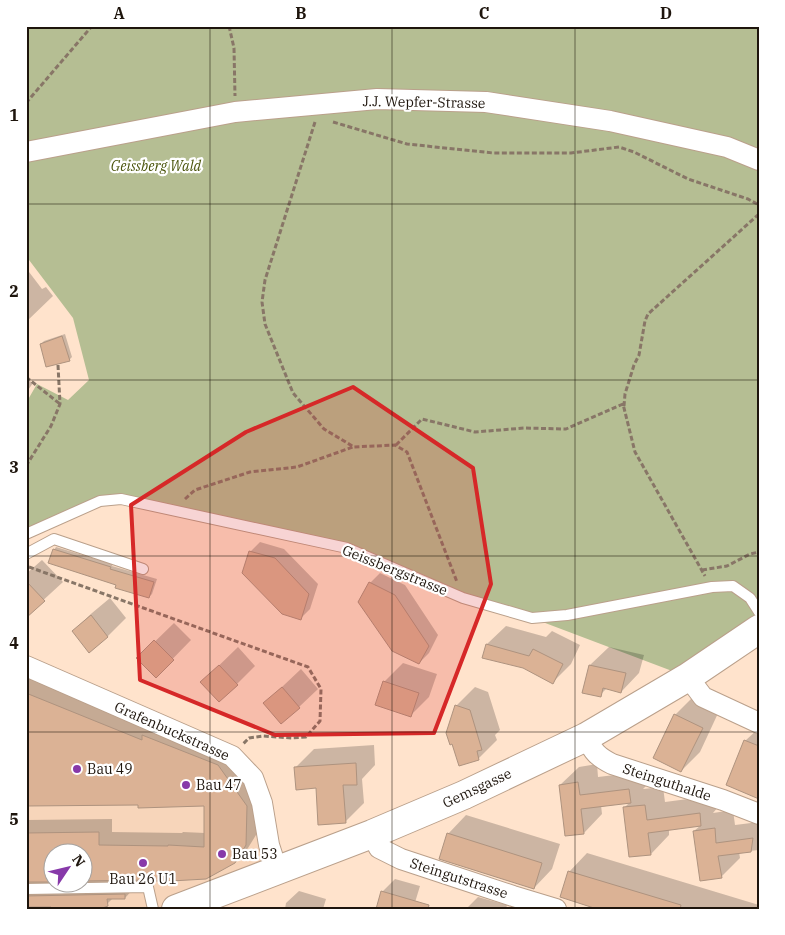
<svg xmlns="http://www.w3.org/2000/svg" width="785" height="935" font-family="'IBM Plex Serif',serif">
<style>
.built{fill:#f7d5ba;fill-rule:evenodd}
.green{fill:#b5be93}
.shadow{fill:#0003;fill-rule:evenodd}
.building{fill:#dbb295;stroke:#ae937f}
.lines{fill:none;stroke-linecap:round;stroke-linejoin:round}
.lane-casing{stroke:#baa08b;stroke-width:12}
.street-casing{stroke:#baa08b;stroke-width:22}
.secondary-casing{stroke:#baa08b;stroke-width:30}
.path{stroke:#887667;stroke-width:3;stroke-dasharray:5 2.5;stroke-linecap:butt}
.lane{stroke:#fff;stroke-width:10}
.street{stroke:#fff;stroke-width:20}
.secondary{stroke:#fff;stroke-width:28}
.marked{fill:#d62828;fill-opacity:0.2;stroke:#d62828;stroke-width:4;stroke-linejoin:round}
.grid{fill:none;stroke:#1e150d;stroke-width:1;stroke-opacity:0.55}
.poi-dot{fill:#8739a9;stroke:#fff;stroke-width:2}
.labels{text-anchor:middle;stroke-width:4.5;stroke-linejoin:round;paint-order:stroke}
.street-label{font-size:14px;fill:#1e150d;stroke:#fff}
.park-label{font-size:14px;font-style:italic;fill:#4a540b;stroke:#fff}
.poi-label{font-size:14px;fill:#1e150d;stroke:#fff;text-anchor:start}
.neatline{fill:none;stroke:#1e150d;stroke-width:2}
.grid-label{font-size:16px;text-anchor:middle;font-weight:bold;fill:#1e150d}
</style>
<rect width="100%" height="100%" fill="#ffe3cc"/>
<path class="built" d="M26,666L232,756L253,778L277,870L176,909H26ZM52,852H82V882H52Z"/>
<path class="green" d="M26,26H759V629L688,677L532,618L463,598L347,548L121,499L26,534V403L37,384L68,400L89,380L73,318L26,256Z"/>
<path class="shadow" d="M26,268L42,289L46,287L53,296L26,322Z
M65,334L72,357L69,360L41,344L44,341Z
M26,379L33,383L26,393Z
M260,542L284,549L318,584L310,609L300,619L250,552Z
M56,547L113,564L112,566L157,579L152,594L149,597L118,584L54,550Z
M42,560L63,582L26,616V574Z
M380,573L405,585L438,635L429,653L419,663L370,583Z
M110,598L126,618L108,636L89,651L73,631L92,613Z
M174,623L191,640L156,676L138,658Z
M506,626L546,637L552,631L580,645L571,664L553,682L523,667L484,657L487,644Z
M238,647L255,666L237,684L202,682Z
M609,647L644,655L639,673L621,692L607,688L600,695L584,692L590,665Z
M403,663L437,674L429,697L411,715L384,682Z
M301,669L318,689L299,707L281,723L265,703Z
M26,674L232,751L260,792L259,830L248,848L234,862L138,879V884L125,898H113L107,904L26,906V820L112,819V832L182,833L183,832L205,833V805H26ZM52,852H82V882H52Z
M475,687L488,692L500,730L495,735L497,740L478,759L453,742L456,706Z
M694,696L720,709L700,752L681,771L654,757L675,715Z
M759,728V794L745,741Z
M374,745L375,765L362,779L364,803L345,822L317,787L296,767L314,749Z
M597,764L598,777L648,771L649,783L643,789L663,787L665,802L718,795L719,806L713,813L733,810L735,825L759,822V850L739,852L740,858L721,877L694,831L701,825L669,829V835L651,854L624,808L631,801L601,805L602,814L584,833L560,785L579,767Z
M466,815L560,844L552,869L534,888L448,834Z
M587,853L759,905V909H601L569,872Z
M395,879L420,886L413,909L382,892Z
M299,891L326,899L323,909H285L286,903Z
M478,897L507,905L506,909H466Z"/>
<path class="building" d="M62,336L70,361L46,367L40,344Z
M53,549L111,567L110,569L154,582L149,598L115,588L116,585L48,563Z
M249,551L275,558L309,594L301,620L282,614L242,573Z
M26,581L45,601L26,618Z
M369,582L395,595L429,646L419,664L392,651L358,602Z
M91,615L108,637L89,653L72,631Z
M154,640L174,660L156,678L136,658Z
M486,644L529,656L533,649L563,664L553,684L523,668L482,658Z
M219,665L238,685L219,702L200,682Z
M589,665L626,673L621,693L603,688L601,697L582,693Z
M383,681L419,693L411,717L375,705Z
M282,687L300,708L281,724L263,703Z
M26,693L142,740V735L218,765L247,806L246,845L235,863L206,879L171,881H152L148,880L82,881V852H52V882H26V833L99,832V845L168,846V845L204,847V806L138,808V805L26,806Z
M455,705L470,710L482,750L477,751L479,760L459,766L452,744L450,745L446,733Z
M674,714L703,728L681,772L653,758Z
M744,740L759,746V799L726,785Z
M356,763L357,785H343L346,823L318,825L316,788L296,790L294,767Z
M578,782L580,795L629,789L631,803L581,809L584,834L565,836L559,785Z
M645,805L647,820L700,813L701,826L648,833L651,855L629,857L623,807Z
M715,828L716,843L753,838L751,852L718,856L722,878L700,881L693,831Z
M447,833L542,863L534,889L439,859Z
M568,871L681,905L680,909H597L560,897Z
M381,891L429,905L428,909H376Z
M125,894V899H107L108,906L100,909H51V907H26V896Z"/>
<g class="lines">
<defs>
<path id="lane" d="M26,534L100,501L121,499L347,548L463,598L532,618L567,615L712,587L733,586L750,598L759,612
M26,554L54,539L143,569
M26,889L148,887L153,909"/>
<path id="street" d="M26,152L235,112L377,99L486,102L610,121L727,147L759,160
M26,666L232,756L253,778L262,803L269,845L277,870
M688,677L703,697L759,723
M586,737C593,752 598,757 612,764L723,800L759,814
M372,834L379,848L401,859L513,896L556,909"/>
<path id="secondary" d="M176,909L372,834L464,795L586,737L688,677L759,629"/>
</defs>
<use href="#lane" class="lane-casing"/>
<use href="#street" class="street-casing"/>
<use href="#secondary" class="secondary-casing"/>
<path class="path" d="M229,26L234,48L235,96
M26,103L92,26
M315,122L265,280L262,302L265,324L293,393L324,429L354,447L395,445L407,452L457,582
M333,122L407,144L493,153H571L619,147L634,152L688,179L748,199L759,205
M26,377L60,404
M624,406L625,394L634,365L639,355L645,321L648,314L759,214
M396,445L422,419L475,432L525,428L566,429L623,404L635,452L705,576
M26,466L51,426L60,404L58,365
M185,499L195,490L250,472L297,467L353,447
M29,567L308,667L321,689L320,721L306,737L292,738L263,736L249,738L243,744
M702,570L727,566L750,554L759,552"/>
<use href="#lane" class="lane"/>
<use href="#street" class="street"/>
<use href="#secondary" class="secondary"/>
</g>
<path class="marked" d="M353,387L473,468L491,584L434,733L275,735L140,680L131,505L246,432Z"/>
<path class="grid" d="M210,26V909M392,26V909M575,26V909M26,204H759M26,380H759M26,556H759M26,732H759"/>
<g class="poi-dot">
<circle cx="77" cy="769" r="5"/>
<circle cx="186" cy="785" r="5"/>
<circle cx="222" cy="854" r="5"/>
<circle cx="143" cy="863" r="5"/>
</g>
<g class="labels">
<g class="street-label">
<text transform="translate(424 102) rotate(1)" y="5">J.J. Wepfer-Strasse</text>
<text transform="translate(395 570) rotate(22)" y="5">Geissbergstrasse</text>
<text transform="translate(172 731) rotate(24)" y="5">Grafenbuckstrasse</text>
<text transform="translate(667 782) rotate(18)" y="5">Steinguthalde</text>
<text transform="translate(477 788) rotate(-25)" y="5">Gemsgasse</text>
<text transform="translate(459 878) rotate(18)" y="5">Steingutstrasse</text>
</g>
<g class="park-label">
<text x="156" y="171">Geissberg Wald</text>
</g>
<g class="poi-label">
<text x="87" y="774">Bau 49</text>
<text x="196" y="790">Bau 47</text>
<text x="232" y="859">Bau 53</text>
<text x="143" y="884" text-anchor="middle">Bau 26 U1</text>
</g>
</g>
<rect width="785" height="935" fill="none" stroke="#ffffff" stroke-width="55"/>
<g transform="translate(68 868) rotate(55)"><circle r="24" fill="#ffffff" stroke="#a5a19e"/>
<path d="M0-4L9 19L0 12L-9 19Z" fill="#8739a9"/>
<text y="-8" font-size="14" font-weight="bold" text-anchor="middle" fill="#1e150d">N</text>
</g>
<rect x="28" y="28" width="730" height="880" class="neatline"/>
<g class="grid-label">
<text x="119" y="19">A</text>
<text x="301" y="19">B</text>
<text x="484" y="19">C</text>
<text x="666" y="19">D</text>
<text x="14" y="121">1</text>
<text x="14" y="297">2</text>
<text x="14" y="473">3</text>
<text x="14" y="649">4</text>
<text x="14" y="825">5</text>
</g>
</svg>
